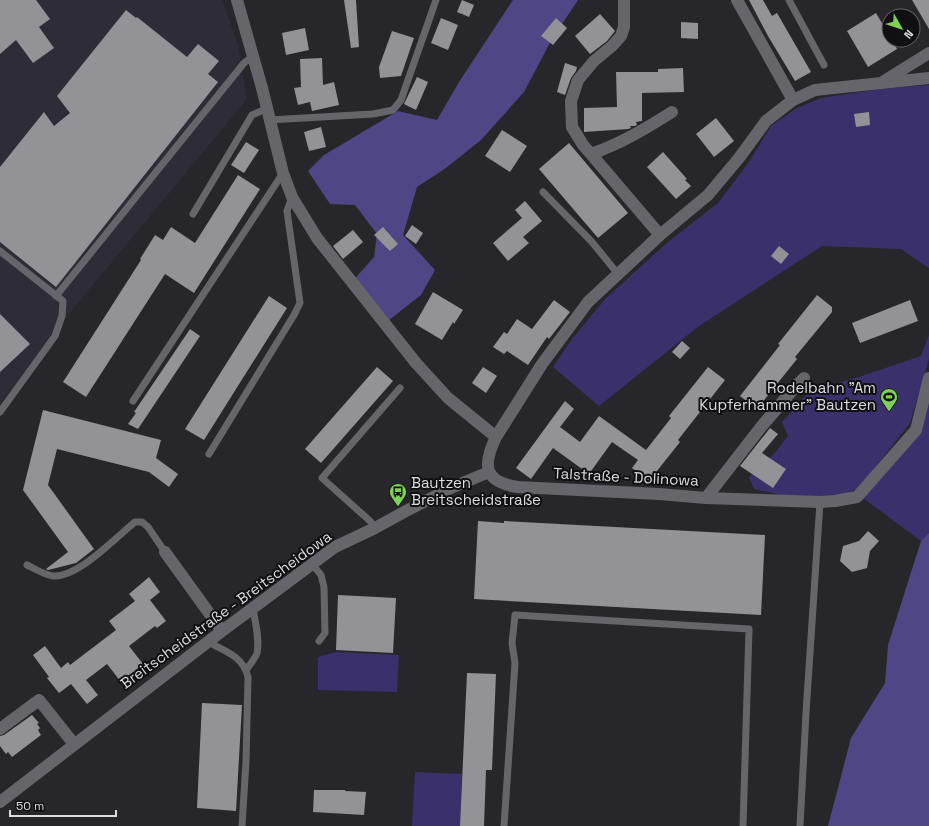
<svg xmlns="http://www.w3.org/2000/svg" width="929" height="826" font-family="'Space Grotesk',sans-serif">
<style>
.built{fill:#2e2d37}
.green{fill:#3a316c}
.forest{fill:#4e4685}
.building{fill:#929297}
.lines{fill:none;stroke-linecap:round;stroke-linejoin:round}
.service{stroke:#66656b;stroke-width:7}
.minor{stroke:#66656b;stroke-width:12}
.labels{text-anchor:middle;stroke-width:4;stroke-linejoin:round;paint-order:stroke}
.poi-label{font-size:15px;fill:#dddde1;stroke:#101012;text-anchor:end}
.street-label{font-size:15px;fill:#dddde1;stroke:#101012}
</style>
<rect width="100%" height="100%" fill="#27272b"/>
<path class="built" d="M0,0H222L238,45L247,99L52,334L0,404Z"/>
<path class="green" d="M929,85V268L901,249L822,246L699,326L599,406L553,367L572,339L607,297L668,242L718,203L749,162L771,126L797,108L821,98L881,89Z
M929,335V359L910,423L858,489L836,497L822,496L790,497L754,489L749,477L775,453L788,436L782,422L810,391L859,377L921,356Z
M929,402V533L921,541L863,498Z
M336,652L399,655L397,692L318,690V657Z
M415,772L462,774L460,826H412Z"/>
<path class="forest" d="M513,0H578L552,39L524,92L481,140L446,168L417,187L403,235L435,270L421,295L384,324L351,283L374,257L377,234L355,205L330,204L308,171L324,155L398,111L437,120L459,82Z
M929,533V826H828L851,738L885,683L888,645L921,541Z"/>
<path class="building" d="M0,0H36L50,19L39,27L54,48L33,63L16,40L0,54Z
M344,0H356L359,47L351,48Z
M462,0L474,5L469,17L457,12Z
M749,0H763L772,16L777,13L811,72L795,81L768,36Z
M912,0H929V29Z
M126,10L136,18L137,17L187,57L198,44L219,61L208,74L218,82L56,287L0,242V167L44,112L54,126L70,113L57,96Z
M876,13L889,35V40H892L897,49L868,67L847,31Z
M600,14L615,31L607,41L590,54L575,36Z
M441,18L458,25L448,50L431,43Z
M556,18L567,28L553,45L541,36Z
M681,22L698,23V39L681,38Z
M305,28L309,50L286,55L282,33Z
M392,31L414,38L401,76L380,78L379,67Z
M322,58L323,85L334,82L339,105L312,111L310,102L298,105L294,88L301,87L300,59Z
M565,63L577,67L576,71L571,78L565,95L557,92Z
M683,68L684,92L642,93V121L636,122L637,125L635,126H630L631,128L628,129L584,132V108L617,107L616,72H658V69Z
M417,77L428,82L416,110L404,104Z
M869,112L870,125L856,127L854,114Z
M716,118L734,141L714,157L696,134Z
M321,127L326,147L309,151L304,132Z
M502,130L527,146L510,172L485,156Z
M246,142L259,150L244,173L231,165Z
M569,143L628,213L598,238L539,169Z
M663,152L687,179L685,180L691,186L676,199L647,167Z
M238,175L260,189L194,293L165,274L86,397L63,382L141,260L140,259L155,235L163,240L171,227L195,243Z
M525,201L542,221L523,237L529,243L508,261L493,243L522,218L515,210Z
M412,225L423,233L416,244L405,236Z
M383,227L398,244L390,251L374,235Z
M353,230L363,242L343,259L333,246Z
M779,246L789,254L781,264L771,256Z
M433,292L463,310L454,324L453,322L442,340L415,324Z
M817,295L832,307V312L795,357L797,359L757,409L740,396L780,345L778,344Z
M269,296L287,308L204,440L185,429Z
M554,300L570,312L549,339L547,337L528,365L507,351L504,354L493,347L504,332L507,334L517,319L532,329Z
M910,300L918,321L860,343L852,323Z
M0,314L30,344L0,372Z
M190,329L200,336L138,429L128,424L136,413L134,412Z
M682,341L690,348L680,359L672,352Z
M377,367L393,381L321,463L305,449Z
M483,367L497,376L486,393L472,383Z
M708,367L725,380L678,440L680,442L649,481L632,468L638,460L612,442L589,474L553,448L531,479L516,468L565,401L574,409L560,427L580,442L599,416L646,450L671,418L669,416Z
M43,410L161,440L156,458L178,474L169,487L149,472L57,449L48,485L94,549L76,563L48,570L46,569L68,552L23,490Z
M770,428L778,434L762,453L786,469L773,488L740,466Z
M478,521L504,523V521L765,535L761,615L474,599Z
M868,531L879,541L870,551L867,568L852,572L840,561L843,546L859,541Z
M149,577L160,592L150,600L166,621L157,628L155,626L129,646L143,664L121,682L107,664L86,680L98,695L87,704L71,684L59,693L47,678L49,677L33,655L45,646L61,668L68,662L70,665L116,630L109,621L135,601L129,594Z
M338,595L396,598L393,653L336,650Z
M467,673L496,674L492,770H486L484,826H460Z
M202,703L242,705L236,811L197,808Z
M32,715L39,723L37,724L40,728L38,730L41,735L12,757L8,752L6,754L0,746V736L4,735Z
M314,790H345V791L366,792L364,815L313,812Z"/>
<g class="lines">
<path class="service" d="M789,0L824,65
M269,120L373,114L393,110L401,100L436,0
M543,192L592,242L618,274
M193,214L252,115L266,109
M0,251L63,301L62,316L55,336L0,412
M56,296L244,63L253,56
M133,401L283,173
M209,454L294,315L300,303L287,211L292,197
M375,528L370,521L322,478L400,388
M312,564L321,575L324,587L325,633L319,641
M27,565C35,569 45,575 53,576C78,578 116,537 135,522H142L148,527L165,552
M208,642C225,651 243,656 248,677L246,762L242,826
M247,669C250,664 255,659 257,653C260,639 255,622 253,608
M504,826L515,663L512,643L515,615L749,629L743,826
M800,826L806,713L820,502"/>
<path class="minor" d="M237,0L262,88L283,173L292,197L317,238L416,363L448,398L496,437
M624,0V27L621,36L612,46L594,61L578,80L571,101L572,127L583,145L591,154C622,143 645,129 672,112
M737,0L793,100
M929,78L815,90L793,100L766,121L739,158L708,195L660,235L588,302L542,364L496,437C482,466 484,482 518,487L659,494L706,498L820,502L835,501L857,497L916,430L929,378
M884,81L929,53
M591,154L660,235
M706,498L761,427L796,386L804,378
M165,552L222,631
M0,729L39,700L74,744
M0,802L222,631L335,547L375,528L406,511L453,487L489,472"/>
</g>
<defs>
<symbol id="stadium-pin" viewBox="-11 -11 22 30"><path d="M0 17L-7.5 6A9.5 9.5 0 1 1 7.5 6Z" fill="#7dd154" stroke="#101012"/><path d="M0-5a6.5 5 0 1 0 0 10a6.5 5 0 1 0 0-10ZM-3.5-1.8h7v3.6h-7Z" fill="#111"/></symbol>
<symbol id="bus-pin" viewBox="-11 -11 22 30"><path d="M0 17L-7.5 6A9.5 9.5 0 1 1 7.5 6Z" fill="#7dd154" stroke="#101012"/><path d="M-5-6H5V4H4V6H2V4H-2V6H-4V4H-5ZM-3.5-4V0h7V-4ZM-3.5 1.2v1.5H-2V1.2ZM2 1.2v1.5H3.5V1.2Z" fill="#111"/></symbol>
</defs>
<g fill-rule="evenodd">
<use href="#stadium-pin" x="879" y="387" width="20" height="27"/>
<use href="#bus-pin" x="388" y="482" width="20" height="27"/>
</g>
<g class="labels">
<g class="poi-label">
<text x="876" y="393">Rodelbahn "Am<tspan x="876" dy="17">Kupferhammer" Bautzen</tspan></text>
<text x="411" y="488" text-anchor="start">Bautzen<tspan x="411" dy="17">Breitscheidstraße</tspan></text>
</g>
<g class="street-label">
<text transform="translate(626 477) rotate(3)" y="5">Talstraße - Dolinowa</text>
<text transform="translate(226 610) rotate(-36)" y="5">Breitscheidstraße - Breitscheidowa</text>
</g>
</g>
<g transform="translate(901 28) rotate(129)"><circle r="19" fill="#101012" stroke="#626265"/>
<path d="M0-3L7 15L0 10L-7 15Z" fill="#7dd154"/>
<text y="-6" font-size="11" font-weight="bold" text-anchor="middle" fill="#dddde1">N</text>
</g>
<path d="M10 810v6h106v-6" fill="none" stroke="#dddde1" stroke-width="2"/>
<text x="16" y="810" font-size="12" fill="#dddde1" stroke="#101012" stroke-width="3" paint-order="stroke">50 m</text>
</svg>
